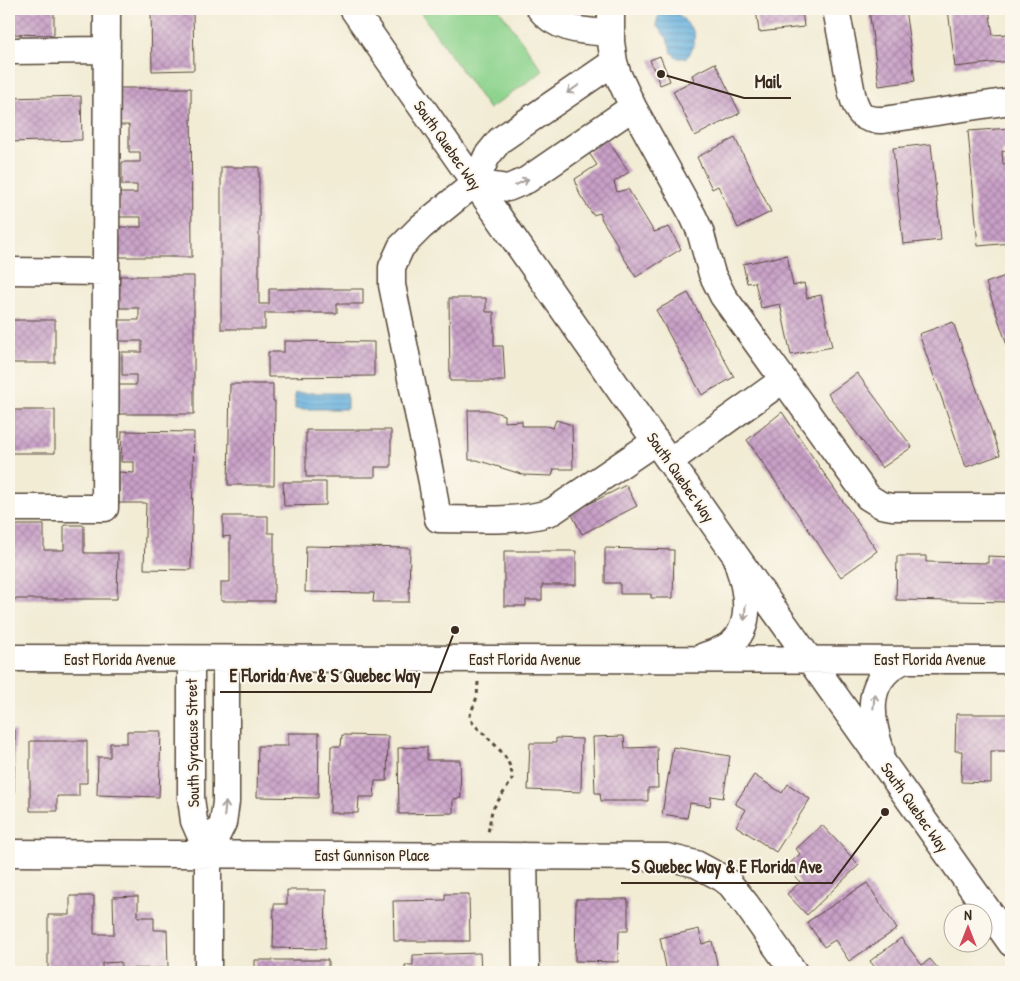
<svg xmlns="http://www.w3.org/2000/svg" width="1020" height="981" font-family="'Patrick Hand',sans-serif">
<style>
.park{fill:#8dd38d;stroke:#647e56}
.water{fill:url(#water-rules);stroke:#506d7e}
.building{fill:url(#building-cross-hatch)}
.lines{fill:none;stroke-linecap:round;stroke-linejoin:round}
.minor-casing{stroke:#564739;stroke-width:29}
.path{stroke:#564739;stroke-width:3;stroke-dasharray:4 4;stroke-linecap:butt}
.minor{stroke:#fff;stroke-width:26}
.oneway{stroke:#a79f9a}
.labels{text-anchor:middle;stroke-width:4;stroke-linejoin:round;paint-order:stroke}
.street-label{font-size:16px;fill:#3b2a1e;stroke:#fbf7ec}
.leader{fill:none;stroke:#3b2a1e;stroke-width:2}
.callout-dot{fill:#3b2a1e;stroke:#fbf7ec;stroke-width:2}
.callout-label{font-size:18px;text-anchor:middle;font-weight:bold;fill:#3b2a1e;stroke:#fbf7ec;stroke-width:4;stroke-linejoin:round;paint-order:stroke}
</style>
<defs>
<pattern id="water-rules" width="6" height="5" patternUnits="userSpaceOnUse" patternTransform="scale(1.25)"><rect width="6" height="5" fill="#65b0de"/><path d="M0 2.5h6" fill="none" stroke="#548fb3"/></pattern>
<pattern id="building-cross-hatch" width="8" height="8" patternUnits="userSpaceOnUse" patternTransform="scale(1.25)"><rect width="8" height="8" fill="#c9a0c8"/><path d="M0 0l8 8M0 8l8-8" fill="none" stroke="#a483a2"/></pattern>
</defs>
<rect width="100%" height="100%" fill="#fbf7ec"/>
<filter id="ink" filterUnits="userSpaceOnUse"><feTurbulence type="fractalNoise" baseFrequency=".02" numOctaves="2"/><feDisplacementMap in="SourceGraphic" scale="10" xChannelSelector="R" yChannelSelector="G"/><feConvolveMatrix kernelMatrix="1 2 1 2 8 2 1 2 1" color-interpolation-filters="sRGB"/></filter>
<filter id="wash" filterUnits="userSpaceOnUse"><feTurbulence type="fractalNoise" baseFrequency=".0096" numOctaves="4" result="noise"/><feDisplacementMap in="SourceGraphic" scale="20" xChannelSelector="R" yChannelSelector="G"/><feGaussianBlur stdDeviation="1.12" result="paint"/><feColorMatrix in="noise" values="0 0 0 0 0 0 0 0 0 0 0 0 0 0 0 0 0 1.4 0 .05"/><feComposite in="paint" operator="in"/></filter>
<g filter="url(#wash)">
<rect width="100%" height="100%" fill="#f2ecd5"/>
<path class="park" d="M418,9H499L543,71L489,109Z"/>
<path class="water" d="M664,11C668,11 672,10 676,12C679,14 693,29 694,33C696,41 692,53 686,58H678L672,53L667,38L656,25L658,17Z
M295,393H347V409H295Z"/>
<g id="blocks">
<path class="building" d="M9,9H54V35L9,34Z
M151,9H193L194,70L152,71Z
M756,9H802L804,27L759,32Z
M869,9H905L915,81L879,86Z
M948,9H989L993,35L1007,34L1010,61L955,67Z
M660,56L670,81L660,85L650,60Z
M715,63L740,113L695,136L673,91L694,80L692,75Z
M117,88H191L192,257H119V227H141V217H119L118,193H137V185H122V162H140V152H129V125H117Z
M81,96L82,140L9,142V98Z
M1011,128V150L1002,151L1003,164L1011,163V243L978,246L968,131Z
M605,136L629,172L614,182L617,192L628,189L654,232L669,227L681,249L636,277L619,250L616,242L602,220L600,213L593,215L580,195L575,179L597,165L589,153Z
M735,138L771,212L738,228L718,186L712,189L697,157Z
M931,144L941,240L903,244L893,148Z
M221,167H259V304H269V289H363V304H337V313H265V329H221Z
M787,255L793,286L804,283L807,298L821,295L832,347L791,355L780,304L761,308L755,282L747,283L743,264Z
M1011,274V357L986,283Z
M117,276H194V414H119V385H136V375H122V352H142V341H119V320H139V308H117Z
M688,293L734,377L702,395L656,310Z
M449,298H486V312H494V346H503L505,381H450Z
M9,320H55V363H9Z
M953,322L1000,455L966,467L919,334Z
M284,341L374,342V376L268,377V352H284Z
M857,373L912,447L882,468L828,394Z
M230,384H273V401H275L274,485H228Z
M9,410H55V453H9Z
M468,410H488L504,415V422L522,421V426H546L553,428L556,420L572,425L573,469H554L552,476L524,475L477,460H469Z
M782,412L877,551L841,577L747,440Z
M306,430H391V467H375V477H306Z
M122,431L194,432L191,570L144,569L146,503H119V472L134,473V462H121Z
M283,482H326V505L284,506Z
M626,485L637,506L582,534L571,513Z
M223,516H268V533H274V601H221V582H230V536L223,537Z
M9,525H44V550H64V525H84V553H118L117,599H9Z
M306,546L410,548L409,602H373L374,593L305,592Z
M605,548L674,550L673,598H651V594H620V583H605Z
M504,551H576V585H542V600H526V606H504Z
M897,556H926V562L988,563V556L1011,557V602L896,600Z
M956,714H1011V751H991V783L961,782L962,751H955Z
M9,731H15L14,796H9Z
M127,731H161L159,797L97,795L98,757H110V743H127Z
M288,733H319L318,798L257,797L258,746H288Z
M342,735L388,736L387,781H375L374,797H359L358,813H330L331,746H341Z
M624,736L625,748L657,747L658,788H648V801H601L600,793H595L593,737Z
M556,738L582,739L581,792L528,790L530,743H556Z
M30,741H87V783H79V796H57V811H30Z
M427,747V760H460L461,798L453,799V813L399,814L398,748Z
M673,747L730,756L723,798L711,796L710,806L690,803L687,818L662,814Z
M754,775L782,793L788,784L810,799L776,852L736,826L746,810L735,804Z
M822,825L859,865L807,915L787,894L800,882L786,867L800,854L796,849Z
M867,883L897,929L849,961L835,940L824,947L807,922Z
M287,890H326L325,949L273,948L274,904H287Z
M445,894H469L470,941H394L393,901L445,900Z
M70,896H94V934H114L113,897L138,896V917H154V930H167L168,968L121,969V962L102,963V972H48V915H70Z
M576,899H628V931H619L618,962L575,961Z
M699,929L702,944L712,941L719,972H667L660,938Z
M901,938L922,965L930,959L941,972H872L876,969L870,961Z
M480,953L481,972H405V965H413V955Z
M255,960H328V972H255Z"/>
</g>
</g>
<g filter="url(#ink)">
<use href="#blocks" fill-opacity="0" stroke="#564739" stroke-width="1"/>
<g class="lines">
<defs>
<path id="minor" d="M353,9L731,549L1011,943
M540,9C557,31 585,31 610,33
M611,9V42L614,62L618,75L633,107L693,216L700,231L712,274L723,296L868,497L881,505L892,507H1011
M836,9L852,94C857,113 862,121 883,120L1011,101
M9,51L107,50
M614,62L500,140L487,156L475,183L421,227L401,247L392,267V285L432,482L438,519C469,519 525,523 553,511L656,441
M475,183L508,188L527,180L633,107
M9,271L106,272
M670,461L783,380
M9,508H105L107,9
M704,656C713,653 722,650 729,645C754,628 747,590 738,565
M9,658L1011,660
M191,659V798L194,821L208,853V972
M881,751C869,714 865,677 905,660
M9,853L667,857L696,864L722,878L730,884L746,904L794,972
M208,853L223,823L226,802V659
M524,856L526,972"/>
</defs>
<use href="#minor" class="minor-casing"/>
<path class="path" d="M478,682L477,697L470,715L472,722C486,738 514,756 512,780L492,810L488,833"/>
<use href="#minor" class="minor"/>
</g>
<defs><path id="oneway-shaft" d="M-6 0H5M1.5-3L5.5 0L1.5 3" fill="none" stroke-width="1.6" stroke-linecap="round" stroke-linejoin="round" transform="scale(1.25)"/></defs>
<g class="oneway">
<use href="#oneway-shaft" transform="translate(573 89) rotate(145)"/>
<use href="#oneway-shaft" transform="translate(522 182) rotate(-26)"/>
<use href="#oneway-shaft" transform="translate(745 613) rotate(94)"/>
<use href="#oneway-shaft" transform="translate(874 701) rotate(-85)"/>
<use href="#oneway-shaft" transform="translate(225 809) rotate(-84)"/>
</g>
</g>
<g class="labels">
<g class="street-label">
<text transform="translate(448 145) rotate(55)" y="6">South Quebec Way</text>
<text transform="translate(681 477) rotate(55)" y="6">South Quebec Way</text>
<text x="120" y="665">East Florida Avenue</text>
<text x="525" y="665">East Florida Avenue</text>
<text x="930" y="665">East Florida Avenue</text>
<text transform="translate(192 743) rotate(-91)" y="6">South Syracuse Street</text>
<text transform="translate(915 807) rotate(55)" y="6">South Quebec Way</text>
<text x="372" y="861">East Gunnison Place</text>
</g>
</g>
<path class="leader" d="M661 74L744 98H791M455 630L431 692H220M885 812L832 883H621"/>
<g class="callout-dot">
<circle cx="661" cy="74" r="5"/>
<circle cx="455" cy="630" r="5"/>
<circle cx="885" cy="812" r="5"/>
</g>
<g class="callout-label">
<text x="768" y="88">Mail</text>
<text x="325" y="682">E Florida Ave &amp; S Quebec Way</text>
<text x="727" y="873">S Quebec Way &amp; E Florida Ave</text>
</g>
<rect width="1020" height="981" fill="none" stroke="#fbf7ec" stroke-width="30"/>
<g transform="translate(968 928)"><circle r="24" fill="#fbf7ec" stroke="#aea59a"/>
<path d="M0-4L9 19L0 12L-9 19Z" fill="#d1495b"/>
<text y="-8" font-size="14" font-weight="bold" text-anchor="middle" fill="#3b2a1e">N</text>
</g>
</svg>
